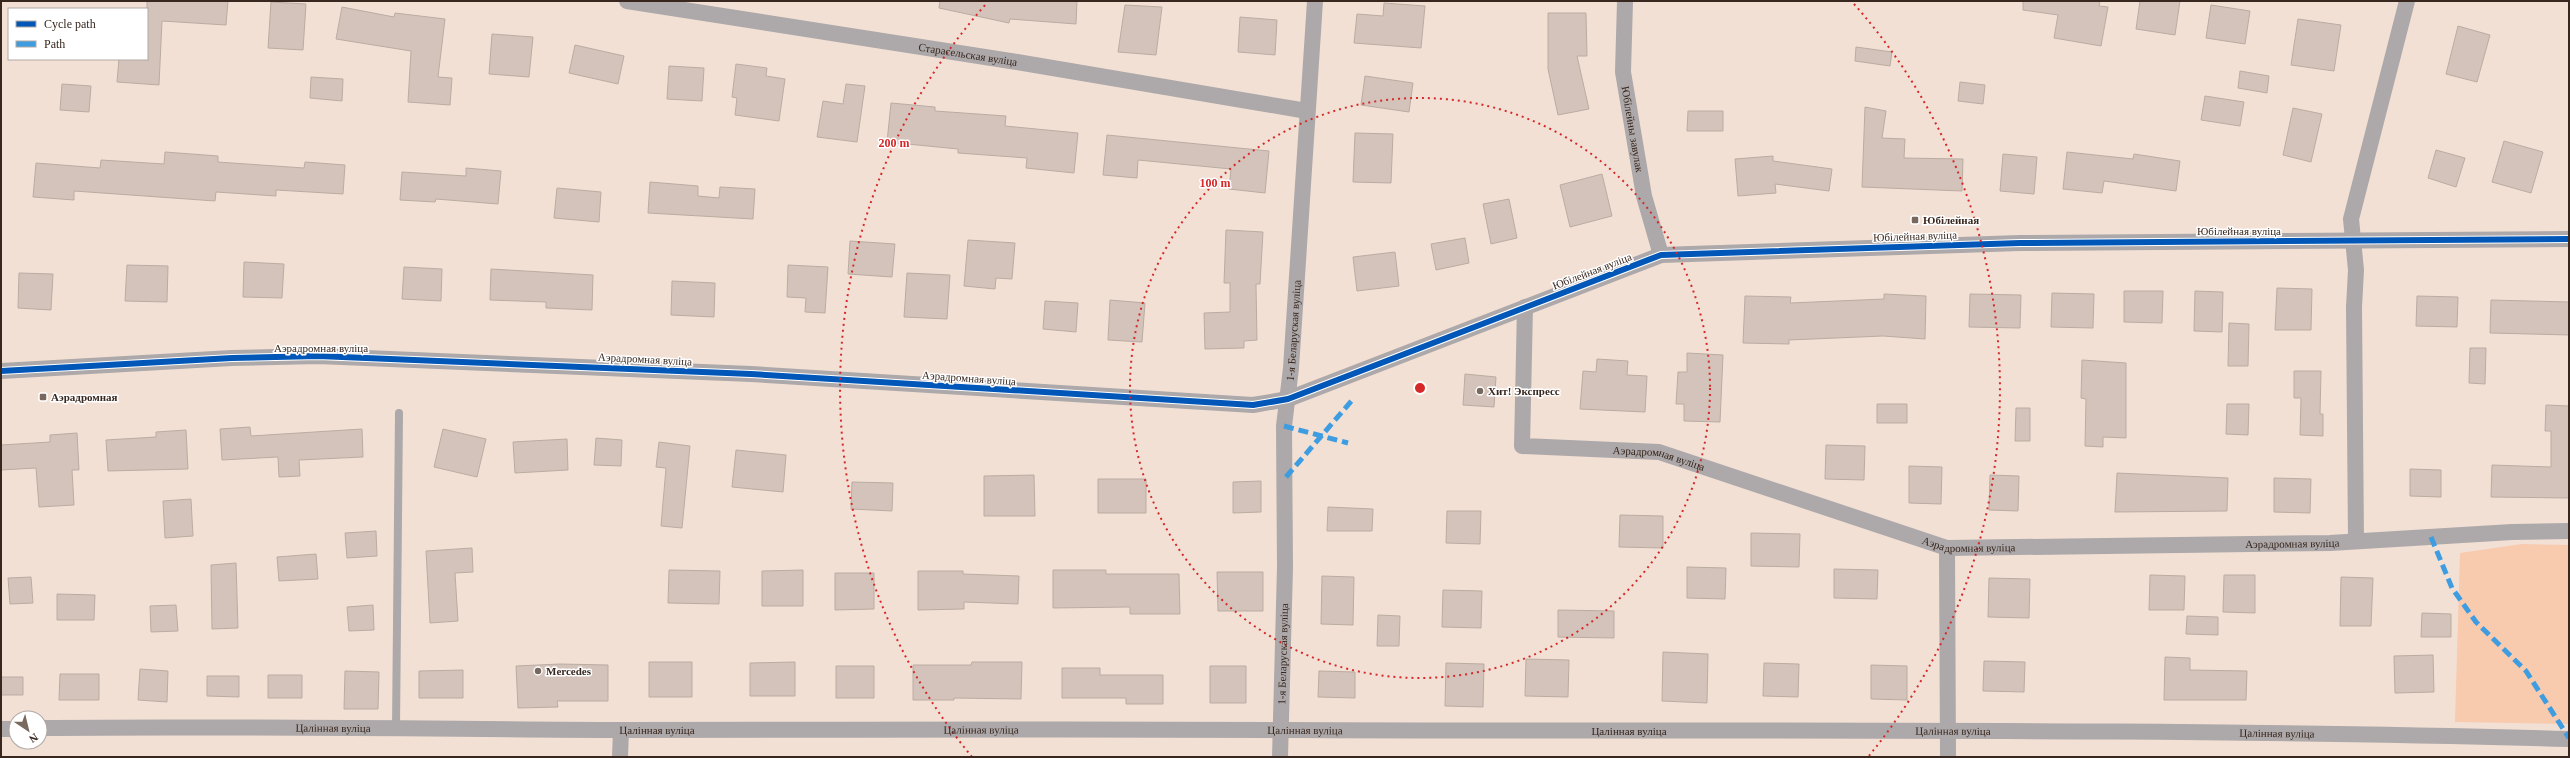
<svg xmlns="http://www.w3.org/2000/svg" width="2570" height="758" font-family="'Times New Roman',serif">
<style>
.green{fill:#f8caae}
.building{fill:#d3c3ba;stroke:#bbaca2}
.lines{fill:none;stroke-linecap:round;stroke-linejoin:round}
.lane{stroke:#ada8a9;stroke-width:8}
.street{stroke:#ada8a9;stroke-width:16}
.quiet{stroke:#3e9ce0;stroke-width:5;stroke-dasharray:10 5;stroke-linecap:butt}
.cycleway-casing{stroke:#fff;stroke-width:8}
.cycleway{stroke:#0057b8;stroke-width:6}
.ring{fill:none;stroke:#d62828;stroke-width:2;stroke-dasharray:2 4}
.poi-dot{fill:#78685e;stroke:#fff;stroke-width:1.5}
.labels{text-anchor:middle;stroke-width:3;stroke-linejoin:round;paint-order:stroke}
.street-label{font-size:11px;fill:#37271e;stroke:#fff}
.poi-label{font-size:11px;font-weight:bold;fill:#37271e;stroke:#fff;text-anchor:start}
.centre{fill:#d62828;stroke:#fff;stroke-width:2}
.ring-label{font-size:12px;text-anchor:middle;font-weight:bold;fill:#d62828;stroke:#fff;stroke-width:3;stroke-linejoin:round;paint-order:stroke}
</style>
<rect width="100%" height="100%" fill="#f2e0d5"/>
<path class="green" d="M2522,544L2569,545V724L2455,722L2460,553Z"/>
<path class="building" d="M147,1H228L226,25L162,21L159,85L117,82L119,59H147Z
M940,1H1077L1076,24L1010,19L1009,23L939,8Z
M2023,1H2100L2099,6L2108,7L2101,46L2054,38L2058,15L2023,10Z
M2140,1H2180L2175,35L2136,29Z
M271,2L306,4L303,50L268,48Z
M1384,3L1425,6L1421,48L1354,43L1357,14L1383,16Z
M1125,5L1162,7L1156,55L1118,52Z
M2211,5L2250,11L2245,44L2206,38Z
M342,7L394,17L395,13L445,19L438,77L452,78L450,105L408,102L411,51L336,39Z
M1548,13H1586L1587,56H1577L1589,109L1558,115L1548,69Z
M1240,17L1277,20L1275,55L1238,52Z
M2298,19L2341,25L2334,71L2291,65Z
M2458,26L2490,35L2477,82L2446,74Z
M492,34L533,37L529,77L489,74Z
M575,45L624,56L618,84L569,73Z
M1856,47L1892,52L1890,66L1855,61Z
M736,64L767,68L766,76L785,79L779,121L735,115L737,98L732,97Z
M669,66L704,68L702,101L667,99Z
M2240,71L2269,76L2267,93L2238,88Z
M1365,76L1413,83L1409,112L1361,105Z
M311,77L343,79L342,101L310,98Z
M1960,82L1985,85L1983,104L1958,101Z
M62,84L91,86L89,112L60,110Z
M846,84L865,86L857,142L817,137L823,101L843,104Z
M2205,96L2244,102L2240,126L2201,120Z
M891,103L935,107V111L1006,116L1005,126L1078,133L1074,173L1026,168L1027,158L958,153V149L887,142Z
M1865,107L1886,111L1882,138L1905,139L1904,158L1963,159L1962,191L1862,187Z
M2293,108L2322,114L2311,162L2283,155Z
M1688,111H1723V131H1687Z
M1355,133L1393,134L1391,183L1353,182Z
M1107,135L1269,151L1265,193L1229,189L1231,169L1138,160L1137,178L1103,175Z
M2504,141L2543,152L2531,193L2492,182Z
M2436,150L2465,158L2456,187L2428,178Z
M165,152L218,156V162L304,168L305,162L345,165L343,194L276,190V196L216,192L215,201L74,191V200L33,197L36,163L100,168L101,160L164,164Z
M2067,152L2133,159L2134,154L2180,161L2176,191L2104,181L2102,193L2063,189Z
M2003,154L2037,157L2034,194L2000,191Z
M1773,156V161L1832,169L1829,191L1775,184L1776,193L1738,196L1735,159Z
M466,168L501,171L498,204L436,199L435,202L400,200L402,172L466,176Z
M1602,174L1612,216L1570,227L1560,185Z
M650,182L698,186V196L719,198L720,187L755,189L753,219L648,213Z
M557,188L601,192L599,222L554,218Z
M1509,199L1517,238L1491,244L1483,204Z
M1226,230L1263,232L1260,284H1256L1257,340L1244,341V348L1205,349L1204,313L1230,312V283H1224Z
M1465,238L1469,263L1436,270L1431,244Z
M968,240L1015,243L1012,279L996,278L995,289L964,286Z
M850,241L895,244L892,277L848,274Z
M1395,252L1399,286L1357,291L1353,257Z
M244,262L284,264L282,298L243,297Z
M127,265L168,266L167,302L125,301Z
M788,265L828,267L825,313L805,312L806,298L787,297Z
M404,267L442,269L441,301L402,299Z
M491,269L593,275L592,310L546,308V302L490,300Z
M19,273L53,274L51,310L18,308Z
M907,273L950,275L947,319L904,317Z
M672,281L715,283L714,317L671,315Z
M2277,288L2312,289L2311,330H2275Z
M2124,291H2163L2162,323L2124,322Z
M2195,291L2223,292L2222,332L2194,331Z
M2052,293L2094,294L2093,328L2051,327Z
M1884,294L1926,296L1925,339L1883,336L1789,340V344L1743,343L1745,296L1791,297L1790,303L1884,299Z
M1970,294L2021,295L2020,328L1969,327Z
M2417,296L2458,297L2457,327L2416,326Z
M1110,300L1145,303L1142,342L1108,340Z
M2491,300L2569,302V335L2490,333Z
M1045,301L1078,303L1076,332L1043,329Z
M2229,323L2249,324L2248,366H2228Z
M2470,348H2486L2485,384L2469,383Z
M1687,353L1723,355L1720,422L1684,421V404H1676L1678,372H1687Z
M1597,359L1628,361L1627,375L1647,376L1645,412L1580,409L1583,371L1596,372Z
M2082,360L2126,363V438L2103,437V447L2085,446L2086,399L2081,398Z
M2294,371H2321L2320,414H2323V436L2300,435L2301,398H2294Z
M1465,374L1496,377L1494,407L1463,405Z
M1877,404H1907V423H1877Z
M2227,404H2249L2248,435L2226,434Z
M2546,405L2569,406V498L2491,497L2492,465L2551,467V431H2545Z
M2016,408H2030V441H2015Z
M250,427L251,436L362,429L363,457L299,460L300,476L279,477L278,457L222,460L220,429Z
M443,429L486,439L477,477L434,467Z
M186,430L188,469L108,471L106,440L156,437V432Z
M77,433L79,470H72L74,505L39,507L36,468L1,470V445L50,442V435Z
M596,438L622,440L621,466L594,465Z
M567,439L568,470L515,473L513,442Z
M659,442L690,446L682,528L661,526L666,468L656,467Z
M1826,445L1865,446L1864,480L1825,479Z
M736,450L786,455L783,492L732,487Z
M1909,466L1942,467L1941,504L1909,503Z
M2410,469L2441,470V497L2410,496Z
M2117,473L2228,478L2227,511L2115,512Z
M1034,475L1035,516H984V476Z
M1990,475L2019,476L2018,511L1989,510Z
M2274,478L2311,479L2310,513L2274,512Z
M1098,479H1146V513H1098Z
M1261,481V512L1233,513V482Z
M852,482L893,483L892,511L851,509Z
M191,499L193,536L165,538L163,501Z
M1328,507L1373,509L1372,531H1327Z
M1447,511H1481L1480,544L1446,543Z
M1620,515L1663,516V548L1619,547Z
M376,531L377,556L347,558L345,533Z
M1751,533L1800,534L1799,567L1751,566Z
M472,548L473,572L455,573L458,621L430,623L426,551Z
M316,554L318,579L279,581L277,557Z
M236,563L238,628L212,629L211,565Z
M1687,567L1726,568L1725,599L1687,598Z
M1834,569L1878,570L1877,599L1834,598Z
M669,570L720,571L719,604L668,603Z
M803,570V606H762V571Z
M1053,570H1106V574H1179L1180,614H1130V607L1053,608Z
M918,571H963V574L1019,576L1018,604L964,602V609L918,610Z
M1217,572H1263V611H1218Z
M835,573H874V609L835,610Z
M2150,575L2185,576L2184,610H2149Z
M2224,575H2255V613L2223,612Z
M1322,576L1354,577L1353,625L1321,624Z
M31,577L33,603L10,604L8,578Z
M2341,577L2373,578L2371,626H2340Z
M1989,578L2030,579L2029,618L1988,617Z
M1443,590L1482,591L1481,628L1442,627Z
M57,594L95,595L94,620H57Z
M176,605L178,631L151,632L150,606Z
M373,605L374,630L349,631L347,607Z
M1558,610L1614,611V638L1558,637Z
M2422,613L2451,614V637H2421Z
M1378,615L1400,616L1399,646H1377Z
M2187,616L2218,617V635L2186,634Z
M1663,652L1708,654L1707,703L1662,701Z
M2433,655L2434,692L2395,693L2394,656Z
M2165,657L2190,658V670L2247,671L2246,700H2164Z
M1526,659L1569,660L1568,697L1525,696Z
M1984,661L2025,662L2024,692L1983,691Z
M649,662H692V697H649Z
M795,662V696H750V663Z
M972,662H1022L1021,699L954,698V700H913V665H971Z
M1446,663L1484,664L1483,707L1445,706Z
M1764,663L1799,664L1798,697L1763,696Z
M560,664L608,665V701H557L558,707L518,708L516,666Z
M1871,665L1907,666V700L1871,699Z
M836,666H874V698H836Z
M1210,666H1246V703H1210Z
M1062,668H1100V675H1163V704H1126V698H1062Z
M140,669L168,671L167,702L138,700Z
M463,670V698H419V671Z
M345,671L379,672L378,709H344Z
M1319,671L1355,672V698L1318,697Z
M60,674H99V700H59Z
M268,675H302V698H268Z
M207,676H239V697L207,696Z
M1,677H23V695H1Z"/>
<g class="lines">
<path class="lane" d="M396,728L399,413"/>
<g class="street">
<path id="s1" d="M627,1L1017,62L1307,111"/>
<path id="s2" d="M1625,1L1623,72L1644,196L1661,255"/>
<path id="s3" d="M1525,307L1522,446L1659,452L1947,548L2330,543L2512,532L2569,531"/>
<path d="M1,371L232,358L318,356L751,374L1253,405L1288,399L1661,255L2020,243L2569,239"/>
<path d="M2356,541L2354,307L2356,270L2351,219L2407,1"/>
<path d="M1947,548L1948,757"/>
<path id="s4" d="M40,728C235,726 430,729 625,730C845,730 1065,729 1285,730C1713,732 2141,727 2569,739"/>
<path d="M1,729H16"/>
<path d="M620,757L621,730"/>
<path id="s5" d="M1280,757L1285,567L1284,426L1291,368L1315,1"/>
</g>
<path class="quiet" d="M1284,426L1348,443
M1286,477L1354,398
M2431,537L2452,588L2476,622L2526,671L2569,738"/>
<defs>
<path id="cycleway" d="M1,371L232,358L318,356L751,374L1253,405L1288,399L1661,255L2020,243L2569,239"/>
</defs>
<use href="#cycleway" class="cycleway-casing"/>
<use href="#cycleway" class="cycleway"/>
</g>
<g class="ring">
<circle cx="1420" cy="388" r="290"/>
<path d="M972 757A580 580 0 0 1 986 4M1854 4A580 580 0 0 1 1868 757"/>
</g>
<g class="poi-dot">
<rect x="1911" y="216" width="8" height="8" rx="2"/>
<circle cx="1480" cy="391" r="4"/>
<rect x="39" y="393" width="8" height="8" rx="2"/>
<circle cx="538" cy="671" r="4"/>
</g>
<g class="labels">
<g class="street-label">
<text dy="4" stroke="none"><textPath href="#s1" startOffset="345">Старасельская вуліца</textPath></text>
<text dy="4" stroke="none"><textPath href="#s2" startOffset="129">Юбілейны завулак</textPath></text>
<text x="2239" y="235">Юбілейная вуліца</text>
<text transform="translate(1915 236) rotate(-2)" y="4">Юбілейная вуліца</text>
<text transform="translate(1592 271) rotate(-21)" y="4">Юбілейная вуліца</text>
<text dy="4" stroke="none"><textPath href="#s5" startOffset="427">1-я Беларуская вуліца</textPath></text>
<text x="321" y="352">Аэрадромная вуліца</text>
<text transform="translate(645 359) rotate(3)" y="4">Аэрадромная вуліца</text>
<text transform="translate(969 378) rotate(4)" y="4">Аэрадромная вуліца</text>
<text dy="4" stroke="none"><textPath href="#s3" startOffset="277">Аэрадромная вуліца</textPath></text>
<text dy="4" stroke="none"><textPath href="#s3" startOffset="601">Аэрадромная вуліца</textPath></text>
<text dy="4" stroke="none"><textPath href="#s3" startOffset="925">Аэрадромная вуліца</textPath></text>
<text dy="4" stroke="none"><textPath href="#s5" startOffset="103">1-я Беларуская вуліца</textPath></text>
<text dy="4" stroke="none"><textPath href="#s4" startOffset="293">Цалінная вуліца</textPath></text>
<text dy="4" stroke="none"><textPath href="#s4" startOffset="941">Цалінная вуліца</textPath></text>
<text dy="4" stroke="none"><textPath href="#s4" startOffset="617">Цалінная вуліца</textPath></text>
<text dy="4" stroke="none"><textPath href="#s4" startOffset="1265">Цалінная вуліца</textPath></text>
<text dy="4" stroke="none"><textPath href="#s4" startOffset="1589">Цалінная вуліца</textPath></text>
<text dy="4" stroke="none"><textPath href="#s4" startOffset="1913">Цалінная вуліца</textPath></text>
<text dy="4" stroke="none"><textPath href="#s4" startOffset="2237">Цалінная вуліца</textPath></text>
</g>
<g class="poi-label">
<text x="1923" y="224">Юбілейная</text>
<text x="1488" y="395">Хит! Экспресс</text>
<text x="51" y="401">Аэрадромная</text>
<text x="546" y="675">Mercedes</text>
</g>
</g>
<circle cx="1420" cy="388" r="6" class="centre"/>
<g class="ring-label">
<text x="894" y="147">200 m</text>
<text x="1215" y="187">100 m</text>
</g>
<rect width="2570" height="758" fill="none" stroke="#37271e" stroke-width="4"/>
<rect x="8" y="8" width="140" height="52" fill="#ffffff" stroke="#afa9a5"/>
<rect x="16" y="21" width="20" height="6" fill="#0057b8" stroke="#afa9a5"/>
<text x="44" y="28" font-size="12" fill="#37271e">Cycle path</text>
<rect x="16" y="41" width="20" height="6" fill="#3e9ce0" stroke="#afa9a5"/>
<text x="44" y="48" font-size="12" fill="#37271e">Path</text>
<g transform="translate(28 730) rotate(145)"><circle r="19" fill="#ffffff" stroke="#afa9a5"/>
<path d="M0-3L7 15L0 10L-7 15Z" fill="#78685e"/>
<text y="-6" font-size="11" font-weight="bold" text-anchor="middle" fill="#37271e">N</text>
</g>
</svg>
